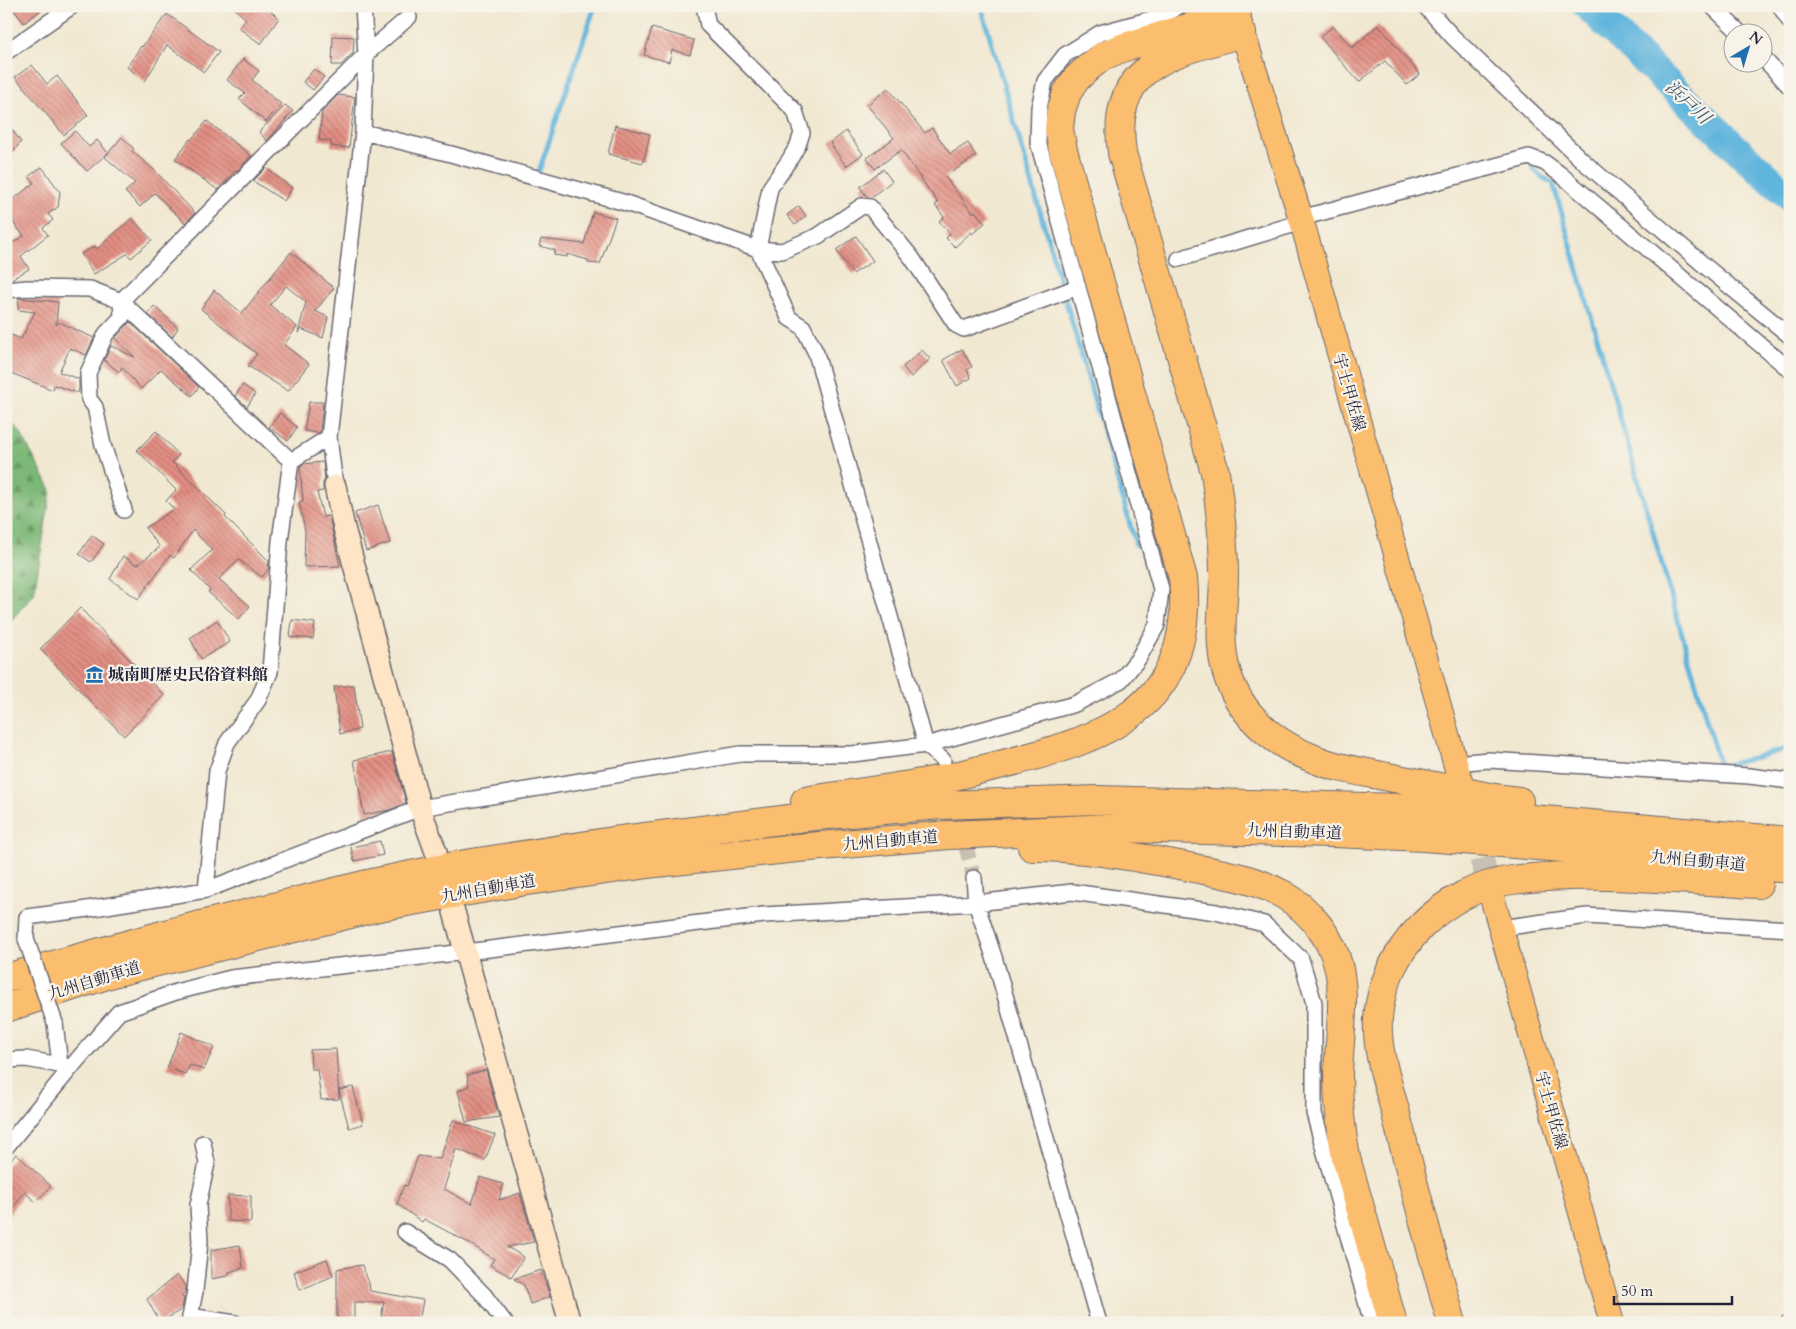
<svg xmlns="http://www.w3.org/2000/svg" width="1796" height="1329" font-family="Cardo,'Noto Serif JP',serif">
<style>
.forest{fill:url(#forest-firs);stroke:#4f6d59}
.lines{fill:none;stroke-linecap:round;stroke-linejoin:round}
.stream{stroke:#61b5dd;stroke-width:5}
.river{stroke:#61b5dd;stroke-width:29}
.building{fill:url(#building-back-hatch)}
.street-tunnel{stroke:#c8c0b3;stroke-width:15;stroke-dasharray:15 8;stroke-linecap:butt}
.primary-tunnel{stroke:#c8c0b3;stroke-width:24;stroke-dasharray:24 12;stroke-linecap:butt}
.street-casing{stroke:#6a6770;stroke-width:18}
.secondary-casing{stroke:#6a6770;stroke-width:24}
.primary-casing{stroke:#6a6770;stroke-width:26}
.highway-casing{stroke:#6a6770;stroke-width:30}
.street{stroke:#fff;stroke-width:15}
.secondary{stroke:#fde5c5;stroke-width:21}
.primary{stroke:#fbbe6e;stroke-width:24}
.highway{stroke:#fbbe6e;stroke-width:28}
.street-bridge-casing{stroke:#6a6770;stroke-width:18;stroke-linecap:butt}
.street-bridge{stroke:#fff;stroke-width:15}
.labels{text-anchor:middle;stroke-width:4.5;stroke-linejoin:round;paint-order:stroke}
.street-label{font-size:16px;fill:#22223b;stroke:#f7f3e8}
.poi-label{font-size:16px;font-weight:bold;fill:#22223b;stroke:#f7f3e8;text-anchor:start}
.water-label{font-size:18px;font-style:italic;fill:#385574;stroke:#f7f3e8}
</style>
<defs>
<pattern id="forest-firs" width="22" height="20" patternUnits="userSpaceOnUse" patternTransform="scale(1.25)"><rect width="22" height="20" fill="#7cb877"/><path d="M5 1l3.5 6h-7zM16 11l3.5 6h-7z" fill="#659563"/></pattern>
<pattern id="building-back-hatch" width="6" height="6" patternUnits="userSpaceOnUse" patternTransform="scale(1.25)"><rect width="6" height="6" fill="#e38f83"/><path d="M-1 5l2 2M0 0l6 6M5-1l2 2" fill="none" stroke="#b8746c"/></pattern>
</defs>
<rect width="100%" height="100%" fill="#f7f3e8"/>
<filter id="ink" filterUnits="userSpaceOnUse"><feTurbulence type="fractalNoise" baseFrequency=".02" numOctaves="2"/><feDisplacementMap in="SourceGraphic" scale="10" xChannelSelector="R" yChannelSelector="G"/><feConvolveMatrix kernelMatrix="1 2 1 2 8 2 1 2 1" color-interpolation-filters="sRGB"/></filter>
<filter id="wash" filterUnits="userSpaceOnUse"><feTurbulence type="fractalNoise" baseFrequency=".0096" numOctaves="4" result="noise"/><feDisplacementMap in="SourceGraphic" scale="20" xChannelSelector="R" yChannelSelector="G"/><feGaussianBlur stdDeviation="1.12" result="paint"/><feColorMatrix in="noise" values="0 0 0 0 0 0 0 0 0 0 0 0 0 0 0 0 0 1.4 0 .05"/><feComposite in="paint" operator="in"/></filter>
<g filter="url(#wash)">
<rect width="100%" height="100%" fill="#f1e8d1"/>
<path class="forest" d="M6,419L19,430L51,490L34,594L6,626Z"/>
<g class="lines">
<path class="stream" d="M981,6L1136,545
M1533,169L1542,177L1553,183L1720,767L1790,748
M539,171L595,6"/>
<path class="river" d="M1587,6L1737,149L1790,197"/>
</g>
<g id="blocks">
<path class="building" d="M11,6H46L24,23Z
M232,6H264L279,18L261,44L239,28L246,19Z
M167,14L219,52L204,72L167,45L145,81L127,67L141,46L142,47Z
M1378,25L1420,74L1407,85L1385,61L1359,82L1320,37L1333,26L1352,48Z
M652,28L694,40L690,55L672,50L669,62L644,55Z
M333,36L354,37L353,53L341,65H332Z
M243,59L259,71L252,80L281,104L266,122L239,99L245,93L227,80Z
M32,65L47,84L57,76L88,115L64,135L15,77Z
M314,69L324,77L313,90L303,82Z
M888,88L925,133L932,128L950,154L968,143L976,156L945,177L973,213L975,211L985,223L972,234L971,232L955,247L946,238L950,234L939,221L944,217L935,205L938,203L901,150L875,169L867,158L894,138L867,105Z
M338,95L355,97L349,148L331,146V141L319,140L322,112Z
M285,105L293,111L267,141L259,132Z
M6,121L21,142L6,161Z
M207,121L251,156L237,171L236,170L218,190L175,159L190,139L191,140Z
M615,125L650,134L643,163L608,154Z
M75,131L89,147L97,140L108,153L87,171L61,143Z
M846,131L863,154L846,166L830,143Z
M122,137L134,149L132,151L154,170L195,213L185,223L155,193L140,207L125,192L135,183L105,157Z
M42,167L60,192L58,207L48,214L53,220L43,228L48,235L21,256L29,269L10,280L6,281V247L24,236L6,214V205L34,183L29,176Z
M266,168L292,188L284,201L253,181Z
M883,169L892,181L870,198L867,197L860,187Z
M799,206L806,216L795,225L787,215Z
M593,212L616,218L600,264L588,263V260L567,254V257L554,255L555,250L539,246L541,239L584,244Z
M132,218L152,240L131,258L127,254L94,274L81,254L95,246L97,249Z
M856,236L873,261L853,274L836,250Z
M291,252L334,288L315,311L328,317L323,338L301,329L298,333L306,302L286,286L270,305L297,327L284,345L309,364L288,391L248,366L257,354L201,309L214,290L242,313Z
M19,298L58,302L56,325L59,322L94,338L86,355L70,348L59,372L79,379V389L78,393L54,385L53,390L6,371V343L9,334L21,339L35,312L18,310Z
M154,306L178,328L172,337L148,314Z
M130,322L199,387L192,396L161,369L141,389L122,367L119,372L104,360L111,346L135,357L115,338Z
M962,349L972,367L967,370L971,378L957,386L943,360Z
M922,350L930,359L911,377L903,367Z
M243,385L255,394L247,407L235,396Z
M309,402H323L320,431L318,433L304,431Z
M280,413L297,427L288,441L269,427Z
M156,431L179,455L172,462L226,515L225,517L269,561L268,570L262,577L239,560L219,579L250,606L239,619L208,592L210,590L191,570L212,550L193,530L174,558L170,555L138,599L110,579L123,556L137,565L160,547L145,528L174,509L166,501L176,490L137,450Z
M323,462L325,479L323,483V491L317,492L323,517L329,516L340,566L304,567L305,531L299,502L303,501L300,467L303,464Z
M378,505L390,543L366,551L355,513Z
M92,535L104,544L91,562L79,554Z
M80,608L164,695L124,736L40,649Z
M217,620L230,642L201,659L190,638Z
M292,620L315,623L313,639L290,637Z
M354,685L360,729L340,734L334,687Z
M392,752L406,803L389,810L364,815L354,760Z
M380,841L383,855L354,861L351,847Z
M181,1032L214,1047L204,1070L190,1065L185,1074L167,1068Z
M336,1049L339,1099L321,1100L317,1069H311L310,1050Z
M486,1070L499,1117L466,1122L458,1091L469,1086L467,1075Z
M353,1087L363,1124L349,1128L339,1090Z
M453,1120L495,1135L485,1160L456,1149L444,1189L472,1204L480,1177L503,1184L499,1200L520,1193L534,1242L507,1247L524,1257L511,1277L490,1265L494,1259L467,1242L424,1219L422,1222L397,1204L404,1185L407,1186L418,1156L440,1159Z
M16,1154L51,1186L36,1202L24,1192L6,1219V1166Z
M228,1195L251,1196V1222L228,1221Z
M240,1245L243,1268L229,1272L228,1276L211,1279V1250Z
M327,1259L333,1276L300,1290L294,1272Z
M362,1265L369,1283L370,1291L423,1300L419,1323H380L384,1302H354V1323H337V1269Z
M541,1270L550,1297L530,1304L524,1285L514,1279Z
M177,1275L186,1286L185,1293L182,1295L184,1299L182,1309L160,1323L147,1299Z"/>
</g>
</g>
<g filter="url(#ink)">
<use href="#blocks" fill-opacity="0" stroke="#6a6770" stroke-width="1"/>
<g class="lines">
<path class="street-tunnel" d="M954,800L974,878"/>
<path class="primary-tunnel" d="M1472,824L1492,897"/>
<defs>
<path id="street" d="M704,6L708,25L795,111L802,133L798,145L790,159L770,188L758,249L789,318L803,327L816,353L926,745L943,760
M1425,6L1453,37L1584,162L1705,266L1790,336
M1712,6L1739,32
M1780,6L1790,22
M6,52L72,6
M1764,59L1790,87
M363,132L451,154L626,203L758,249L782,251L818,236L862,206L870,207L912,258L956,325L964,329L1078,287
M1301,218L1529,157L1545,163L1560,174L1790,370
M1179,259L1302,222
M6,290L27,288L90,289L121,301L291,461
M291,461L329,437
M335,486L329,437L363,132L366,54L363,6
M124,510L103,445L95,407L89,399L88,373L106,334L122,317L121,301L366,54L409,17
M1454,763L1489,760L1749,776L1790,781
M974,878L976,903L994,957L1099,1323
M206,890L217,771L227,743L258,700L270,672L280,541L291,461
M1501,928L1587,916L1790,929
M26,939L27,917L81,910L206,890L420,808L740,754H852L926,745L1075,704L1121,680L1138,659L1157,625L1161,589L1038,142L1039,108L1045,81L1065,55L1100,33L1163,16L1179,6
M55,1023L60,1065
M6,1060L26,1059L71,1067
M6,1147L78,1059L119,1012L176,992L231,978L466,952L764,915L976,903L1072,892L1216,912L1264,924L1301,959L1314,1003V1113L1372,1323
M405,1232L450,1260L484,1295L505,1323
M190,1316L235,1323
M189,1323L195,1291L200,1242L198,1205L207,1163L203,1143
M1788,1323L1790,1322"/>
<path id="secondary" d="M335,486L344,528L420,808L436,852
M454,912L570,1323"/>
<path id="primary" d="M1237,14L1302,222L1460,780
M1492,897L1612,1323"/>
<path id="highway" d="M1242,33C1173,54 1109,62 1122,153L1215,472C1220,507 1224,540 1224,575C1224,599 1220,622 1222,647C1226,700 1263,739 1312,758C1337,769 1366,772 1393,778C1426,784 1460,791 1494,798L1519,801
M805,801C847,794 890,789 932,781C953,777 974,771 995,766C1102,740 1196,710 1183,578L1063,150L1059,129L1061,111L1067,93L1076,79L1089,67L1103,56L1122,48L1237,13
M1032,847C1082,847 1130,856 1179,865C1214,872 1252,877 1284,895C1310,910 1333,939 1339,969C1346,1004 1339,1039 1338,1075C1338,1103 1341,1130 1346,1158L1393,1323
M6,978L184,929L363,885L459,865L613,841L805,817L940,805L1097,800L1404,808L1790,841
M6,1008L113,973L379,907L520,882L656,863L797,848L949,835L1114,828L1334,833L1424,837L1588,850L1790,869
M1452,1323C1432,1253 1413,1184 1396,1114C1388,1084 1376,1051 1378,1019C1382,950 1443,889 1512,880C1591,870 1678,880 1758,884"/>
</defs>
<use href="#street" class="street-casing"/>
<use href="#secondary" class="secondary-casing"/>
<use href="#primary" class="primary-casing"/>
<use href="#highway" class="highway-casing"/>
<use href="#street" class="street"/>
<use href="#secondary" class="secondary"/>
<use href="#primary" class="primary"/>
<use href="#highway" class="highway"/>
<defs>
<path id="street-bridge" d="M26,939L55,1023"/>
</defs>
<use href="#street-bridge" class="street-bridge-casing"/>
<use href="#street-bridge" class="street-bridge"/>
</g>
</g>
<defs>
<symbol id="museum-bare" viewBox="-9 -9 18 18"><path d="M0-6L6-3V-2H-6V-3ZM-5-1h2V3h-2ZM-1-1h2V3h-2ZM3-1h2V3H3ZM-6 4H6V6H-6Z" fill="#1f6fb2" stroke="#f7f3e8" stroke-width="2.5" paint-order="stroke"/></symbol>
</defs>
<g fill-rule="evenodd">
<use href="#museum-bare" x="82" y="662" width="25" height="25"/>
</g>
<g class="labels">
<g class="street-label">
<text transform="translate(1350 392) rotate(74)" y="6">宇土甲佐線</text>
<text transform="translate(1294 831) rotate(2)" y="6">九州自動車道</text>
<text transform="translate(890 840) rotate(-5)" y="6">九州自動車道</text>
<text transform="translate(1698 860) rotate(5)" y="6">九州自動車道</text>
<text transform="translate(488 888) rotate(-10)" y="6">九州自動車道</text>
<text transform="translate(94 980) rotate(-17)" y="6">九州自動車道</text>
<text transform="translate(1552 1110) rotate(74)" y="6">宇土甲佐線</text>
</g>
<g class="poi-label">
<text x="108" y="680">城南町歴史民俗資料館</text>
</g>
<g class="water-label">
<text transform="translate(1688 102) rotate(43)" y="6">浜戸川</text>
</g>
</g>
<rect width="1796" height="1329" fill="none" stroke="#f7f3e8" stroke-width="25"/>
<g transform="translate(1748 48) rotate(38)"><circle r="24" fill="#f7f3e8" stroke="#a29fa3"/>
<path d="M0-4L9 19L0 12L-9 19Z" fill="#1f6fb2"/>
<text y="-8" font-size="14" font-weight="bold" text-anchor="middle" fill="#22223b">N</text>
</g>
<path d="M1614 1296v8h118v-8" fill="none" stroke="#22223b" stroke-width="2.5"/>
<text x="1621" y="1296" font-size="15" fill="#22223b" stroke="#f7f3e8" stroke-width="4" paint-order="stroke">50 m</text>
</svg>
